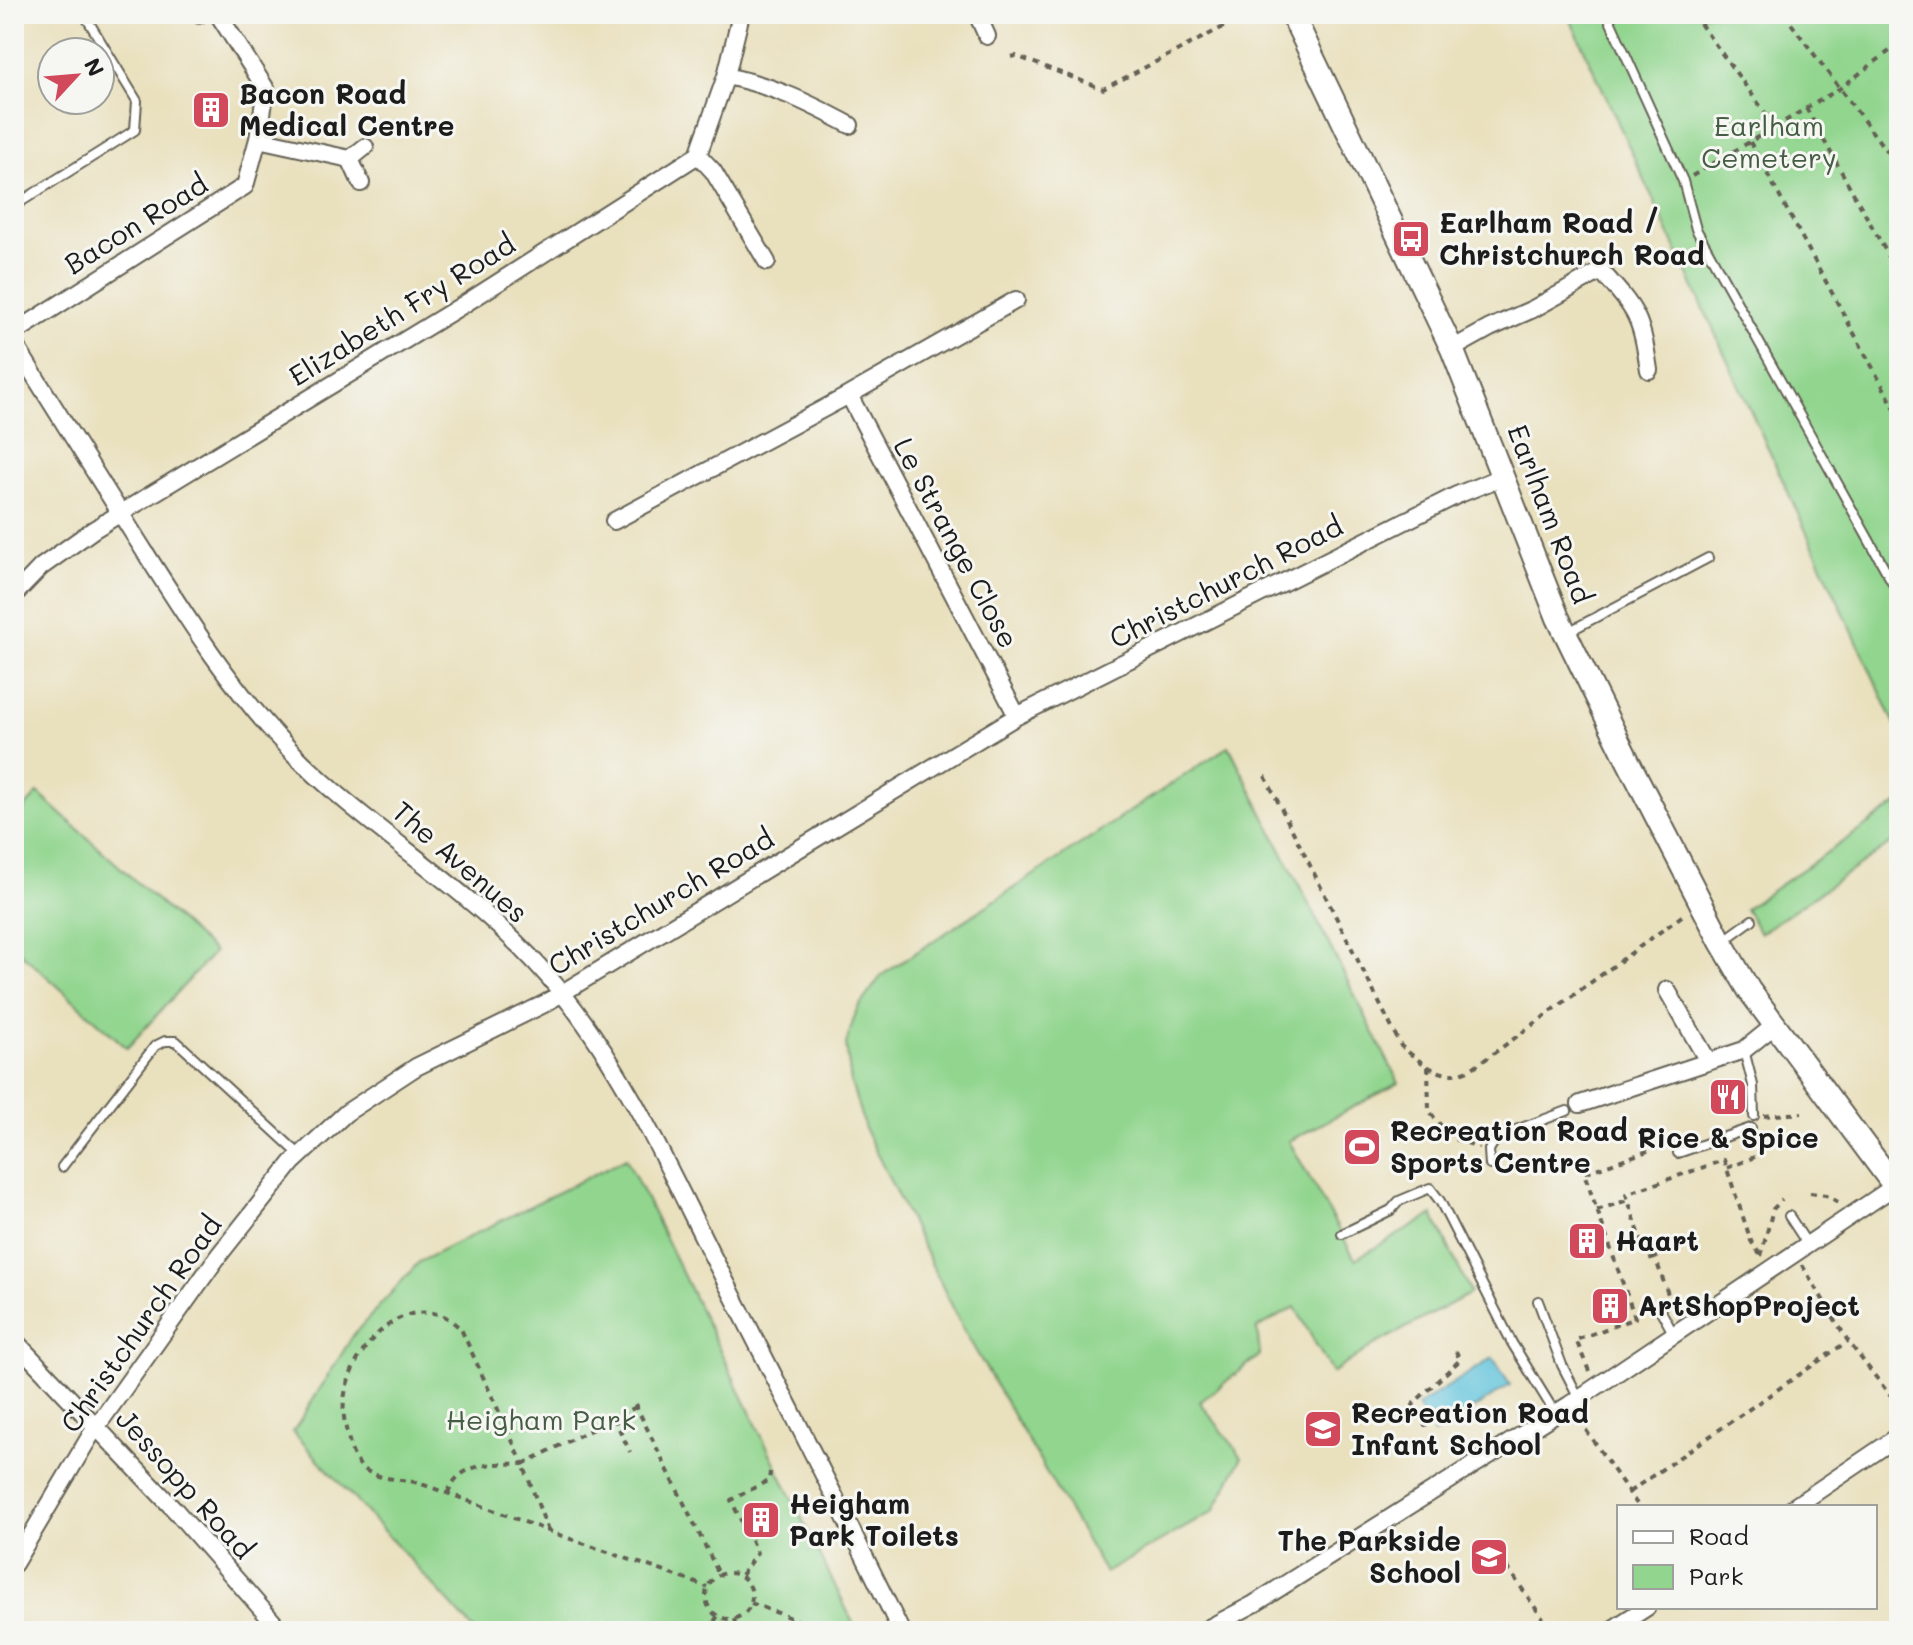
<svg xmlns="http://www.w3.org/2000/svg" width="1913" height="1645" font-family="Mali,sans-serif">
<style>
.green{fill:#91d58e;stroke:#567855;stroke-width:2}
.water{fill:#5ec3db;stroke:#3d707c;stroke-width:2}
.lines{fill:none;stroke-linecap:round;stroke-linejoin:round}
.lane-casing{stroke:#646154;stroke-width:12}
.street-casing{stroke:#646154;stroke-width:20}
.secondary-casing{stroke:#646154;stroke-width:26}
.path{stroke:#646154;stroke-width:4;stroke-dasharray:6 6;stroke-linecap:butt}
.lane{stroke:#fff;stroke-width:8}
.street{stroke:#fff;stroke-width:16}
.secondary{stroke:#fff;stroke-width:22}
.labels{text-anchor:middle;stroke-width:6;stroke-linejoin:round;paint-order:stroke}
.poi-label{font-size:28px;font-weight:bold;fill:#1c1c1c;stroke:#f6f6f2;text-anchor:start}
.park-label{font-size:28px;fill:#455d44;stroke:#f6f6f2}
.street-label{font-size:28px;fill:#1c1c1c;stroke:#f6f6f2}
</style>
<rect width="100%" height="100%" fill="#f6f6f2"/>
<filter id="ink" filterUnits="userSpaceOnUse"><feTurbulence type="fractalNoise" baseFrequency=".0125" numOctaves="2"/><feDisplacementMap in="SourceGraphic" scale="16" xChannelSelector="R" yChannelSelector="G"/><feConvolveMatrix kernelMatrix="1 2 1 2 8 2 1 2 1" color-interpolation-filters="sRGB"/></filter>
<filter id="wash" filterUnits="userSpaceOnUse"><feTurbulence type="fractalNoise" baseFrequency=".006" numOctaves="4" result="noise"/><feDisplacementMap in="SourceGraphic" scale="32" xChannelSelector="R" yChannelSelector="G"/><feGaussianBlur stdDeviation="1.8" result="paint"/><feColorMatrix in="noise" values="0 0 0 0 0 0 0 0 0 0 0 0 0 0 0 0 0 1.4 0 .05"/><feComposite in="paint" operator="in"/></filter>
<g filter="url(#wash)">
<rect width="100%" height="100%" fill="#e9e0bd"/>
<path class="green" d="M1568,14H1899V733Z
M1229,746L1399,1083L1289,1141L1355,1259L1433,1215L1471,1293L1374,1345L1332,1373L1295,1307L1257,1328L1260,1355L1200,1402L1242,1457L1214,1511L1105,1573L966,1334L866,1132L851,1083L846,1044L857,1009L882,975Z
M38,793L214,952L127,1048L14,947V820Z
M1899,803V838L1760,933L1745,909Z
M626,1158L857,1631H475L293,1432L354,1334L419,1262Z"/>
<path class="water" d="M1493,1358L1510,1385L1434,1434L1417,1406Z"/>
</g>
<g filter="url(#ink)">
<g class="lines">
<defs>
<path id="lane" d="M1607,14L1683,181L1696,229L1899,594
M199,19L207,14
M1899,158L1895,161L1899,167
M14,206L135,130L137,101L84,14
M1566,633L1708,558
M1722,942L1752,920
M1744,1050L1753,1085L1754,1116
M1678,1153L1751,1128
M1490,1165L1489,1150L1497,1137L1567,1111
M62,1167L155,1046L165,1041H176L300,1155
M1789,1216L1808,1245
M1342,1234L1391,1210L1399,1201L1430,1188L1440,1201L1512,1343L1555,1413
M1538,1301L1562,1365L1579,1398
M1661,1311L1673,1333
M1537,1631H1538"/>
<path id="street" d="M977,14L987,36
M726,76C774,86 807,102 850,125
M258,139L350,159L365,147
M698,155L713,171L767,262
M350,159L361,183
M14,333L245,186L258,139L266,89L218,14
M14,343C55,408 95,473 136,538C183,612 229,687 290,750C375,837 486,897 562,993C624,1070 668,1167 712,1255C776,1380 840,1505 901,1631
M1452,349L1490,328L1533,309L1601,271C1637,311 1641,316 1649,370
M849,395L1017,716
M614,521L849,395L1016,300
M14,595L41,567L93,530L466,303L698,155L726,76L741,14
M1667,990L1708,1061
M1580,1104L1744,1050L1775,1025
M14,1340L175,1510L281,1631
M1794,1507L1899,1436
M14,1564L92,1433L219,1255L292,1163L346,1113L416,1067L544,1004L1017,716L1457,495L1502,477
M1203,1631L1254,1604L1569,1405L1895,1186
M1610,1631L1647,1607"/>
<path id="secondary" d="M1292,14L1452,349L1558,618L1628,761L1721,942L1749,990L1899,1192"/>
</defs>
<use href="#lane" class="lane-casing"/>
<use href="#street" class="street-casing"/>
<use href="#secondary" class="secondary-casing"/>
<path class="path" d="M1693,14L1775,126
M1784,14L1888,153
M1891,14L1899,24
M1011,57L1016,56L1103,89L1235,21
M14,100L20,109
M1806,108L1899,275
M1750,142L1899,416
M1692,176L1839,89L1899,44
M1265,776L1401,1046C1417,1059 1440,1081 1463,1072C1471,1070 1479,1063 1486,1059L1686,913
M1428,1066L1429,1111L1451,1138L1479,1147
M1764,1116L1802,1113
M1727,1168L1762,1154
M1810,1193L1826,1195L1838,1202
M1597,1210L1628,1200
M1654,1254L1671,1303
M1761,1256L1773,1209L1782,1200
M1655,1258L1648,1260L1626,1194L1724,1160L1751,1241L1762,1258
M1802,1265L1848,1341L1899,1407
M1589,1371L1576,1340L1635,1318L1584,1173L1668,1144
M635,1404L719,1574
M614,1418L630,1452
M1579,1420L1639,1507
M1428,1423L1425,1425L1413,1406L1414,1403L1460,1360L1455,1349
M1629,1492L1848,1341
M448,1493C458,1462 495,1463 523,1464L461,1329C455,1324 448,1317 441,1315C394,1300 352,1353 345,1394C342,1409 344,1423 348,1436C350,1446 352,1456 359,1464C374,1482 401,1477 421,1484C463,1498 505,1515 546,1530C600,1550 653,1567 707,1587
M548,1531L523,1464L636,1407
M1507,1567L1543,1619
M706 1596a23 23 0 1 1 46 0a23 23 0 1 1-46 0Z
M741,1575L757,1553L731,1500L769,1480L770,1472
M751,1603L826,1631
M734,1619L737,1631
M707,1631L718,1616"/>
<use href="#lane" class="lane"/>
<use href="#street" class="street"/>
<use href="#secondary" class="secondary"/>
</g>
</g>
<defs>
<symbol id="building-square" viewBox="-11 -11 22 22"><rect x="-9" y="-9" width="18" height="18" rx="4" fill="#d1495b" stroke="#f6f6f2"/><path d="M-4-6H4V6H1V3H-1V6H-4ZM-2.5-4.3h1.7v1.8h-1.7ZM.8-4.3h1.7v1.8H.8ZM-2.5-1h1.7V.8h-1.7ZM.8-1h1.7V.8H.8Z" fill="#fff"/></symbol>
<symbol id="bus-square" viewBox="-11 -11 22 22"><rect x="-9" y="-9" width="18" height="18" rx="4" fill="#d1495b" stroke="#f6f6f2"/><path d="M-5-6H5V4H4V6H2V4H-2V6H-4V4H-5ZM-3.5-4V0h7V-4ZM-3.5 1.2v1.5H-2V1.2ZM2 1.2v1.5H3.5V1.2Z" fill="#fff"/></symbol>
<symbol id="restaurant-square" viewBox="-11 -11 22 22"><rect x="-9" y="-9" width="18" height="18" rx="4" fill="#d1495b" stroke="#f6f6f2"/><path d="M-5-6h1v4h1v-4h1v4h1v-4h1v5L-1.5 .5V6h-2V.5L-5-1ZM5-6V6H3V1.5H1.5Q1.5-4 5-6Z" fill="#fff"/></symbol>
<symbol id="stadium-square" viewBox="-11 -11 22 22"><rect x="-9" y="-9" width="18" height="18" rx="4" fill="#d1495b" stroke="#f6f6f2"/><path d="M0-5a6.5 5 0 1 0 0 10a6.5 5 0 1 0 0-10ZM-3.5-1.8h7v3.6h-7Z" fill="#fff"/></symbol>
<symbol id="school-square" viewBox="-11 -11 22 22"><rect x="-9" y="-9" width="18" height="18" rx="4" fill="#d1495b" stroke="#f6f6f2"/><path d="M0-5L7-2L0 1L-7-2ZM-4 1L0 2.5L4 1V4Q0 6-4 4Z" fill="#fff"/></symbol>
</defs>
<g fill-rule="evenodd">
<use href="#building-square" x="189" y="88" width="44" height="44"/>
<use href="#bus-square" x="1389" y="217" width="44" height="44"/>
<use href="#restaurant-square" x="1706" y="1075" width="44" height="44"/>
<use href="#stadium-square" x="1340" y="1125" width="44" height="44"/>
<use href="#building-square" x="1565" y="1219" width="44" height="44"/>
<use href="#building-square" x="1588" y="1284" width="44" height="44"/>
<use href="#school-square" x="1301" y="1407" width="44" height="44"/>
<use href="#building-square" x="739" y="1498" width="44" height="44"/>
<use href="#school-square" x="1467" y="1535" width="44" height="44"/>
</g>
<g class="labels">
<g class="poi-label">
<text x="239" y="104">Bacon Road<tspan x="239" dy="32">Medical Centre</tspan></text>
<text x="1439" y="233">Earlham Road /<tspan x="1439" dy="32">Christchurch Road</tspan></text>
<text x="1390" y="1141">Recreation Road<tspan x="1390" dy="32">Sports Centre</tspan></text>
<text x="1728" y="1148" text-anchor="middle">Rice &amp; Spice</text>
<text x="1615" y="1251">Haart</text>
<text x="1638" y="1316">ArtShopProject</text>
<text x="1351" y="1423">Recreation Road<tspan x="1351" dy="32">Infant School</tspan></text>
<text x="789" y="1514">Heigham<tspan x="789" dy="32">Park Toilets</tspan></text>
<text x="1461" y="1551" text-anchor="end">The Parkside<tspan x="1461" dy="32">School</tspan></text>
</g>
<g class="park-label">
<text x="1769" y="136">Earlham<tspan x="1769" dy="32">Cemetery</tspan></text>
<text x="541" y="1430">Heigham Park</text>
</g>
<g class="street-label">
<text transform="translate(136 224) rotate(-32)" y="10">Bacon Road</text>
<text transform="translate(402 310) rotate(-32)" y="10">Elizabeth Fry Road</text>
<text transform="translate(1550 514) rotate(69)" y="10">Earlham Road</text>
<text transform="translate(956 543) rotate(62)" y="10">Le Strange Close</text>
<text transform="translate(1226 582) rotate(-27)" y="10">Christchurch Road</text>
<text transform="translate(460 862) rotate(41)" y="10">The Avenues</text>
<text transform="translate(661 902) rotate(-31)" y="10">Christchurch Road</text>
<text transform="translate(141 1324) rotate(-55)" y="10">Christchurch Road</text>
<text transform="translate(185 1484) rotate(48)" y="10">Jessopp Road</text>
</g>
</g>
<rect width="1913" height="1645" fill="none" stroke="#f6f6f2" stroke-width="48"/>
<rect x="1617" y="1505" width="260" height="104" fill="#f6f6f2" stroke="#9f9f9c" stroke-width="2"/>
<rect x="1633" y="1531" width="40" height="12" fill="#ffffff" stroke="#9f9f9c" stroke-width="2"/>
<text x="1689" y="1545" font-size="24" fill="#1c1c1c">Road</text>
<rect x="1633" y="1565" width="40" height="24" fill="#91d58e" stroke="#9f9f9c" stroke-width="2"/>
<text x="1689" y="1585" font-size="24" fill="#1c1c1c">Park</text>
<g transform="translate(76 76) rotate(64)"><circle r="38" fill="#f6f6f2" stroke="#9f9f9c" stroke-width="2"/>
<path d="M0-6L14 30L0 20L-14 30Z" fill="#d1495b"/>
<text y="-12" font-size="22" font-weight="bold" text-anchor="middle" fill="#1c1c1c">N</text>
</g>
</svg>
